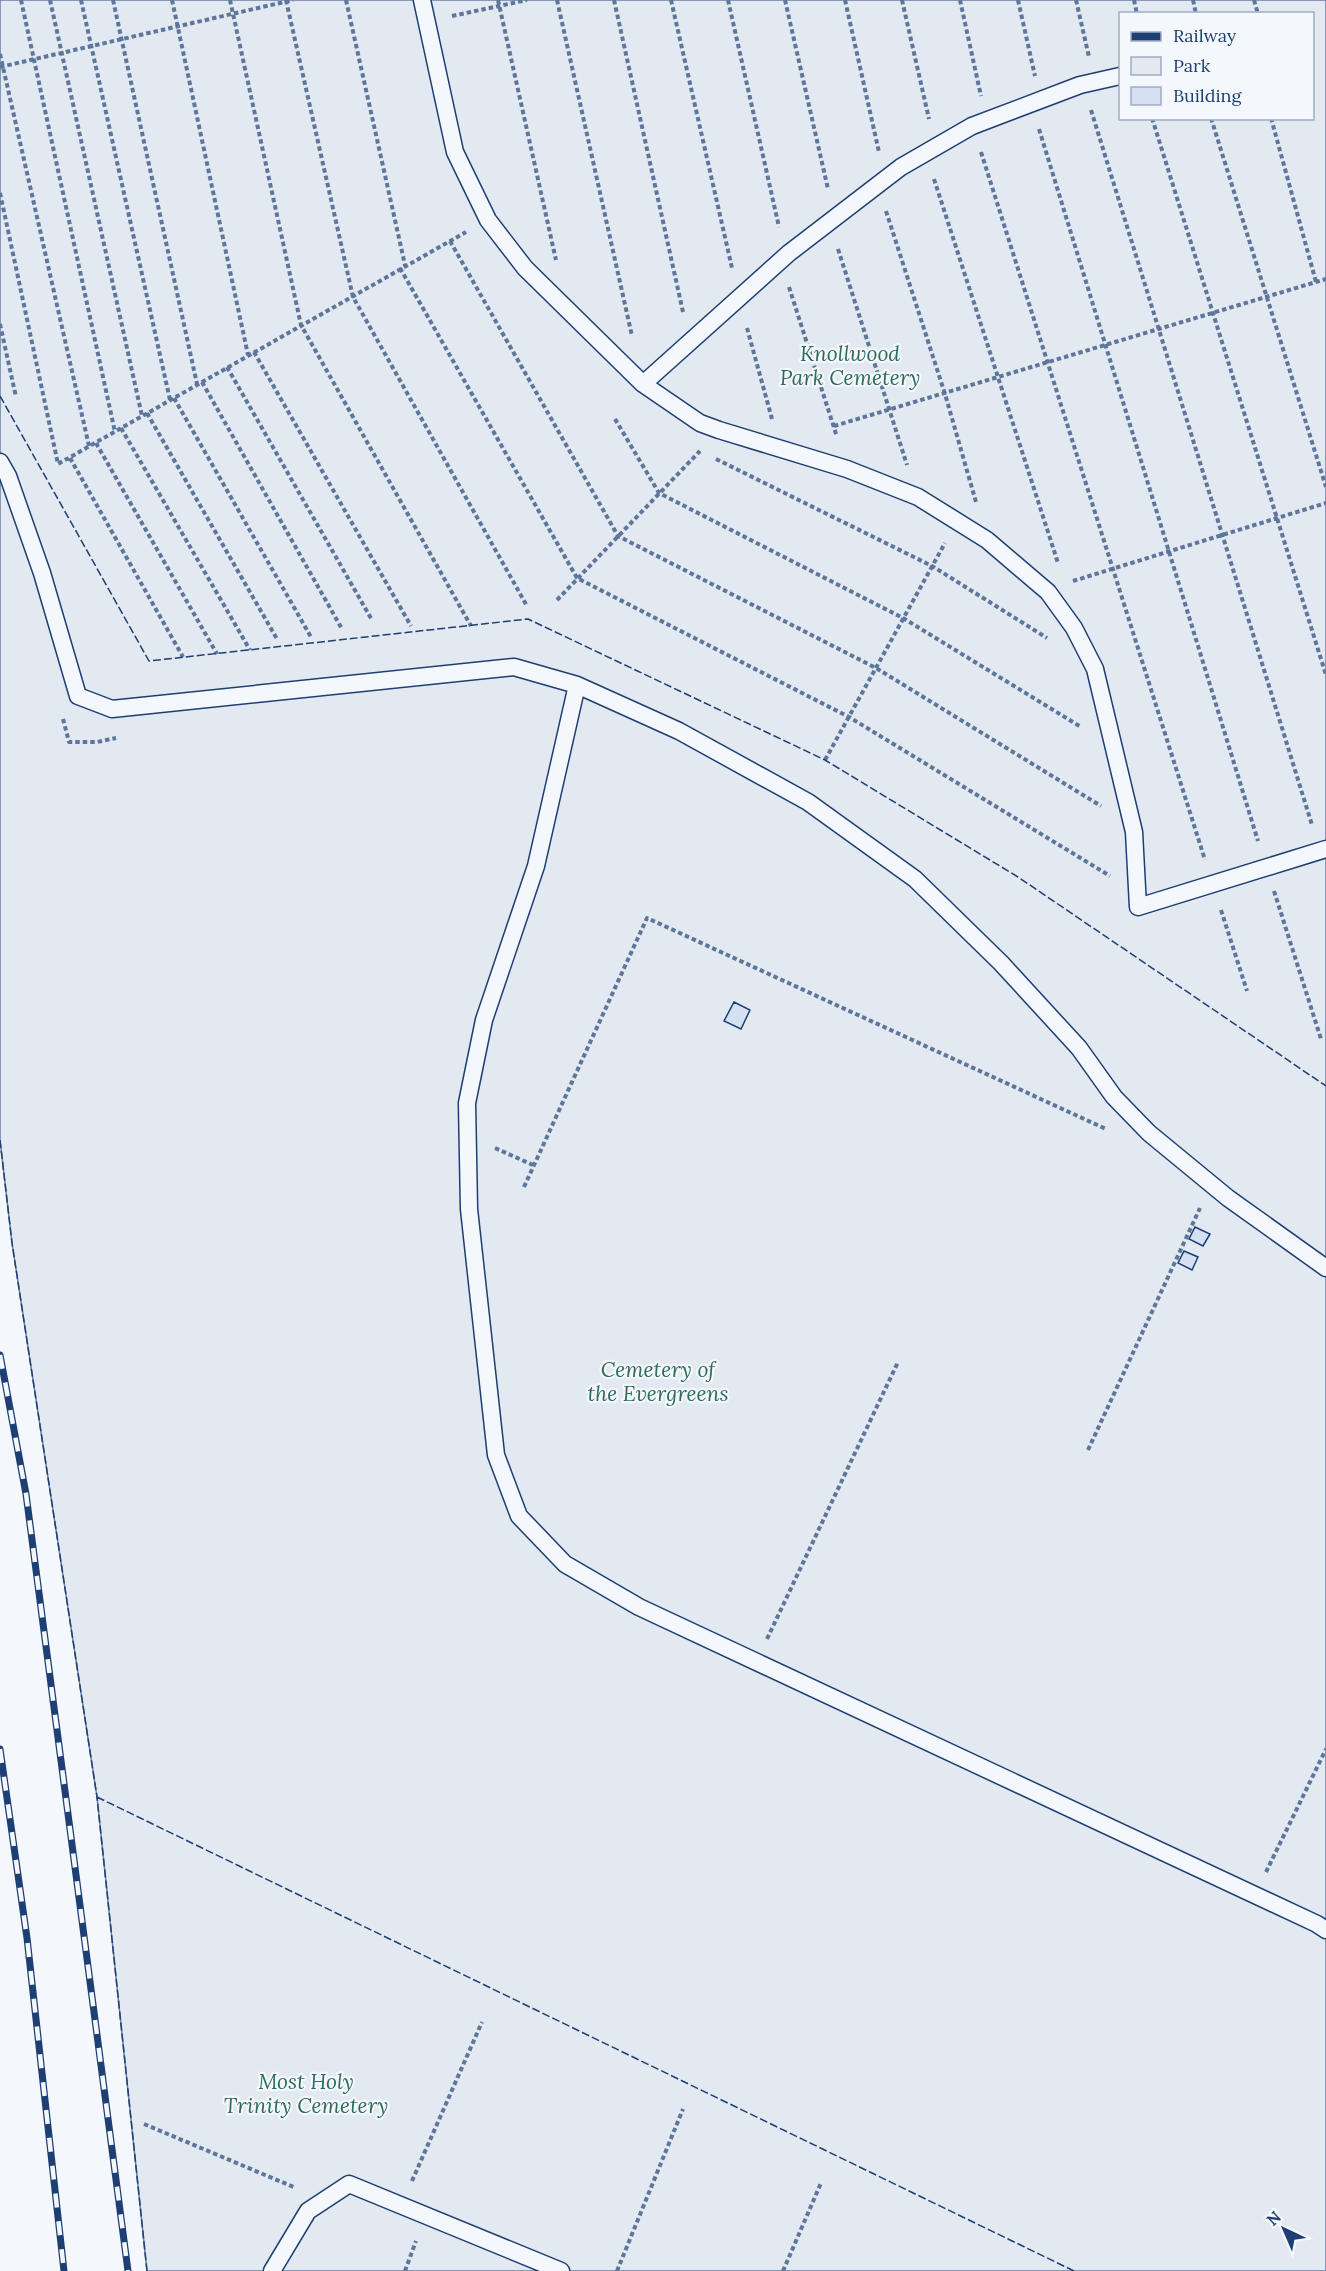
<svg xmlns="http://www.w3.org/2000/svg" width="1326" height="2271" font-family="Lora,serif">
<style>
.green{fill:#e3e9f0;stroke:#687fa3;stroke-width:1.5;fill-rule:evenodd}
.building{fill:#d5e0f0;stroke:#1d3f73;stroke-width:1.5}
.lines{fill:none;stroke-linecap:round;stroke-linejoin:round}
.lane-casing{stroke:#1d3f73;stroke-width:19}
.path{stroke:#5e769c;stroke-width:4;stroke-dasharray:4.5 3;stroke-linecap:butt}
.lane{stroke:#f4f7fb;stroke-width:16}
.rail-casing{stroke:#1d3f73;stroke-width:7}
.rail{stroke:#f4f7fb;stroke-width:4.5;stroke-dasharray:14;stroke-linecap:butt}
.fence{stroke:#1d3f73;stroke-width:1.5;stroke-dasharray:8 3;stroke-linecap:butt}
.labels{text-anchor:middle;stroke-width:4.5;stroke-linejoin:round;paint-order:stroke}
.park-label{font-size:21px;font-style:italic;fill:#2c6c60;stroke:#f4f7fb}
</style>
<rect width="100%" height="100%" fill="#f4f7fb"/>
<path class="green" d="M0,0H1326V2271H147L97,1797L12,1243L0,1140ZM1120,14H1312V118H1120Z"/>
<path class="building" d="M734,1002L750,1010L741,1029L724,1021Z
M1195,1227L1210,1234L1203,1246L1189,1239Z
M1184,1251L1198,1257L1192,1270L1178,1263Z"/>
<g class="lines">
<defs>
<path id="lane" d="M422,0L455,152L488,220L525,268L643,384L700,423L719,430L847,469L918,497L987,540L1048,592L1074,628L1095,669L1134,832L1138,907L1326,849
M643,384L789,253L901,167L972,126L1080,85L1120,76
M0,462L8,476L42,573L78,696L112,709L514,667L577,685L679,731L808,802L915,879L1001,963L1079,1048L1114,1097L1149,1133L1228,1198L1326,1268
M577,685L536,866L484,1020L467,1103L469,1209L496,1455L519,1516L565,1564L639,1607L1317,1924L1326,1930
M272,2271L308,2211L349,2184L561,2271"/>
</defs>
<use href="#lane" class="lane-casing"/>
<path class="path" d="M21,0L115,432
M50,0L142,416
M81,0L170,400
M113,0L197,384
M172,0L248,355
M230,0L301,325L471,626
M286,0L353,297L527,606
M346,0L405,265
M498,0L556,260
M557,0L632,336
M614,0L683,312
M671,0L732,268
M728,0L779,227
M785,0L828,189
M845,0L879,152
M902,0L929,119
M960,0L981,96
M1018,0L1035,76
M1076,0L1089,57
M1134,0L1137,14
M1193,0L1196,14
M1254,0L1258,14
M452,16L527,0
M0,54L89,446
M0,67L293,0
M1091,110L1312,825
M1152,118L1326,675
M1211,118L1326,487
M1271,118L1316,282
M1039,129L1258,841
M981,152L1205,860
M934,179L1058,563
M0,193L58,464L466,232
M886,211L945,394L976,502
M450,241L618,536L876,668L1101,806
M838,249L907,465
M400,268L577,578L849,717L1110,876
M789,287L837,437
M0,324L16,397
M747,328L772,419
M254,352L411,626
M227,367L372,620
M202,382L342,629
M174,398L311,637
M147,413L277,639
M615,419L659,493L903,618L1081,727
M834,426L1326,279
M121,428L250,650
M96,443L217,654
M70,458L183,657
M716,459L932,566L1047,638
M1073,581L1326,503
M557,600L700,451
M63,719L69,742H97L116,738
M825,760L945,543
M1274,891L1321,1039
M1221,910L1247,991
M495,1148L533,1165
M524,1187L647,918L1106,1129
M1088,1450L1200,1208
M767,1639L898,1362
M1266,1872L1326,1749
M144,2124L296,2188
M412,2181L482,2022
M405,2271L416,2241
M617,2271L683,2109
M783,2271L821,2183"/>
<use href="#lane" class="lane"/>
<defs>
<path id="rail" d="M0,1355L26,1494L128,2271
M0,1749L27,1938L64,2271"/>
</defs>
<use href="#rail" class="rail-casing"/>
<use href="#rail" class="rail"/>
<path class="fence" d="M0,396L149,661L528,619L825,760L1018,877L1326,1086
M0,1140L12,1243L97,1797L147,2271
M97,1797L1074,2271"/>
</g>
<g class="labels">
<g class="park-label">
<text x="850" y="361">Knollwood<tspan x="850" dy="24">Park Cemetery</tspan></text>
<text x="658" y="1377">Cemetery of<tspan x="658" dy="24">the Evergreens</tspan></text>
<text x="306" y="2089">Most Holy<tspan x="306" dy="24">Trinity Cemetery</tspan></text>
</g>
</g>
<rect x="1119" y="12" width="195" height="108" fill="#f4f7fb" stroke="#9eadc5" stroke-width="1.5"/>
<rect x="1131" y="32" width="30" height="9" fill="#1d3f73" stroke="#9eadc5" stroke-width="1.5"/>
<text x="1173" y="42" font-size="18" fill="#1d3f73">Railway</text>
<rect x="1131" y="57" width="30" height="18" fill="#e3e9f0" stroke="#9eadc5" stroke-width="1.5"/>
<text x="1173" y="72" font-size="18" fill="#1d3f73">Park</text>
<rect x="1131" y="87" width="30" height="18" fill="#d5e0f0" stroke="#9eadc5" stroke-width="1.5"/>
<text x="1173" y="102" font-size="18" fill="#1d3f73">Building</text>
<g transform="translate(1284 2229) rotate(316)" stroke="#f4f7fb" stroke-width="4.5" paint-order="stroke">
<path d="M0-4.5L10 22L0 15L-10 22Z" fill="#1d3f73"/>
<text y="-9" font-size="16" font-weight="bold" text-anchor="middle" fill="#1d3f73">N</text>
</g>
</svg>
